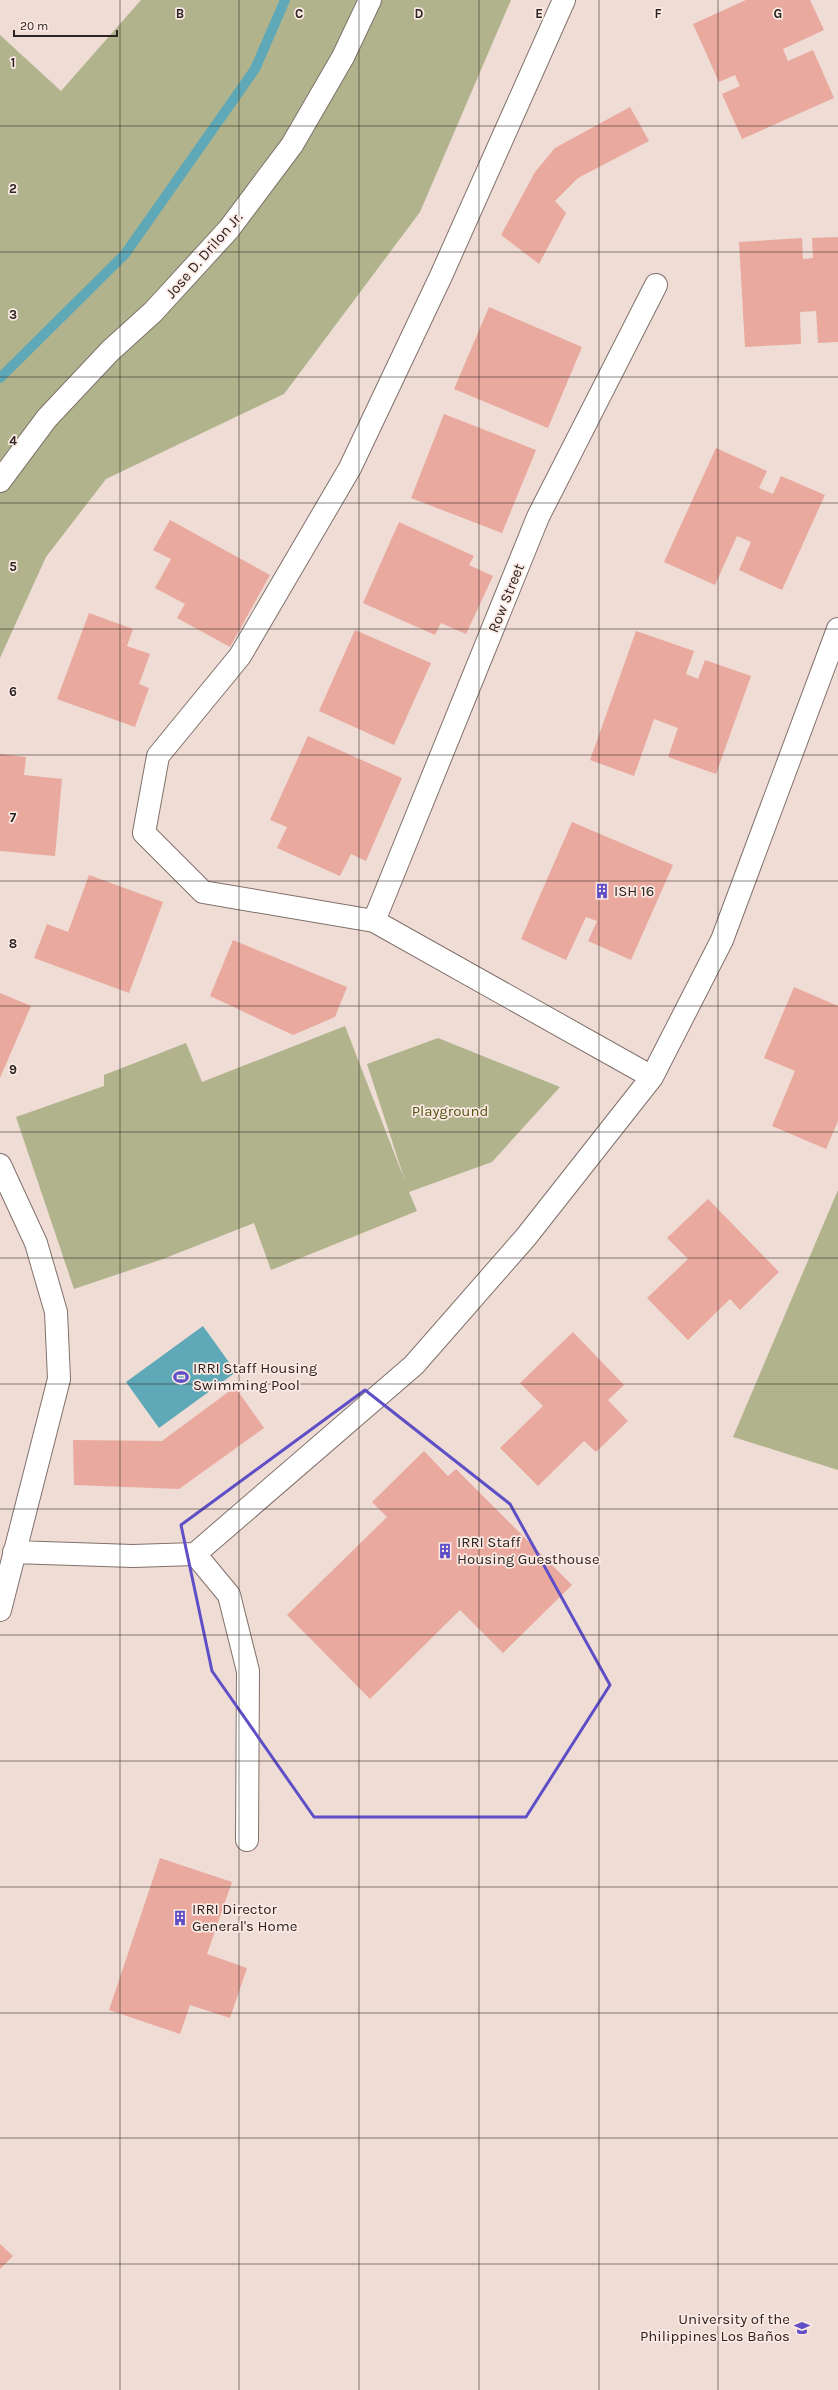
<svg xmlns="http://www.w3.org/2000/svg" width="838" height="2390" font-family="Karla,sans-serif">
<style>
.green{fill:#b0b38c}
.water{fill:#5ea8b8}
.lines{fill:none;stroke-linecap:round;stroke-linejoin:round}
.stream{stroke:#5ea8b8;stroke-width:10}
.building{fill:#e9a99e}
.street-casing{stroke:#81716b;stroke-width:24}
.street{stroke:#fff;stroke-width:22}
.marked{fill:none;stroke:#5e4fc7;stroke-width:3;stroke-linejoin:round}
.grid{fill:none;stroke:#2b2422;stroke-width:1;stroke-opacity:0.55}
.labels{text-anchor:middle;stroke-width:3.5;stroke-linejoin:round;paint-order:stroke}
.street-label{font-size:15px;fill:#2b2422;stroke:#fce9e3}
.poi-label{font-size:15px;fill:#2b2422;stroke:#fce9e3;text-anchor:start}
.park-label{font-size:15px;fill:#505310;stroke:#fce9e3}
.grid-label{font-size:13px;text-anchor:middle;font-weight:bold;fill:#2b2422;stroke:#fce9e3;stroke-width:3.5;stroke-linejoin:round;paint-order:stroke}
</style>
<rect width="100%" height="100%" fill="#efdcd5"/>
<path class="green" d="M141,0H511L420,212L284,394L106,479L46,557L0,658V35L61,91Z
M345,1026L405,1181L367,1064L438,1038L560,1087L492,1162L409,1192L417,1211L271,1270L254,1223L163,1259L74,1289L16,1117L104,1086V1075L186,1043L202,1082Z
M838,1190V1470L733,1437Z"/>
<path class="water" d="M203,1326L236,1372L159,1428L126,1382Z"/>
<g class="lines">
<path class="stream" d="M0,378L125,254L255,69L285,0"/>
</g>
<path class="building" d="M746,0H810L824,30L783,49L788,61L813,50L834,98L742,139L722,94L740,86L735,75L719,82L693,24Z
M630,107L649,141L578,178L555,201L566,213L539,264L501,235L535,172L555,148Z
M838,237V342L818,343L816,311L800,312L801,344L745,347L739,242L802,238L803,259L813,258L812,238Z
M489,307L582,347L548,428L454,389Z
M444,414L536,450L502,533L411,498Z
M716,448L767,471L759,488L773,494L781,476L825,495L782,590L739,570L751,542L737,536L715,585L664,562Z
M170,520L270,575L230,647L177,618L185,604L155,588L171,559L153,550Z
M399,522L474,556L469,565L493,576L466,634L441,623L435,635L363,603Z
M89,613L133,629L127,646L150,654L139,684L149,688L135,727L57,699Z
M355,630L431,663L394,745L319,711Z
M636,631L694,651L686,674L698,679L705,660L751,676L716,774L668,757L678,728L654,719L634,776L590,760Z
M308,736L402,778L366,861L351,854L340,876L277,848L287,827L270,820Z
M0,754L26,757L24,775L62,779L55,856L0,851Z
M572,822L673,865L631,960L588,941L597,921L586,917L566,960L521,939Z
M89,875L163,902L129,993L34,958L47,924L68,932Z
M233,940L347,987L335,1017L293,1035L210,996Z
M794,987L838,1006V1121L826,1149L772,1126L795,1071L764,1058Z
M0,993L31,1006L0,1078Z
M708,1199L779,1272L740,1310L730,1299L688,1340L647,1298L688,1259L667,1238Z
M573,1332L624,1385L608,1400L628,1421L596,1452L584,1441L538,1486L500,1448L543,1406L520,1383Z
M235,1387L264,1428L179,1489L74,1485L73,1440L162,1441Z
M424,1451L448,1476L456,1469L572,1585L503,1653L460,1610L370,1699L287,1615L387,1517L372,1502Z
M160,1858L232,1882L207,1954L247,1968L230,2018L190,2005L180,2034L109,2010Z
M0,2244L13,2256L0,2269Z"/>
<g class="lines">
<defs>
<path id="street" d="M564,0L441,276L350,468L240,656L158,756L144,833L203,892L374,921L652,1077
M0,481L47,418L110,351L153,312L229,229L292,145L343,57L370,0
M374,921L538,517L656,285
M0,1165L36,1243L56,1312L59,1379L0,1610
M14,1552L133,1556L195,1554L414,1365L526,1237L652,1077L722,940L838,629
M195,1554L229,1595L248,1671L247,1840"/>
</defs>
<use href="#street" class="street-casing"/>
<use href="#street" class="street"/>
</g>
<path class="marked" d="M365,1390L510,1504L610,1685L526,1817H314L212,1671L181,1525Z"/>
<path class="grid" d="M120,0V2390M239,0V2390M359,0V2390M479,0V2390M599,0V2390M718,0V2390M0,126H838M0,252H838M0,377H838M0,503H838M0,629H838M0,755H838M0,881H838M0,1006H838M0,1132H838M0,1258H838M0,1384H838M0,1509H838M0,1635H838M0,1761H838M0,1887H838M0,2013H838M0,2138H838M0,2264H838"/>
<defs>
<symbol id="building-bare" viewBox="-9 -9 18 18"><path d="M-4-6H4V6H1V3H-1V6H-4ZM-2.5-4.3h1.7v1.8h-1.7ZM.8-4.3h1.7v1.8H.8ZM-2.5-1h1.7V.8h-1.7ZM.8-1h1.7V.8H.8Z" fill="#5e4fc7" stroke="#fce9e3" stroke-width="2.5" paint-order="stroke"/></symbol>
<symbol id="stadium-bare" viewBox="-9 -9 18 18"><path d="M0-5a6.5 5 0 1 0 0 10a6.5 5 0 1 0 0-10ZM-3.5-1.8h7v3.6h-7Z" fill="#5e4fc7" stroke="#fce9e3" stroke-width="2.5" paint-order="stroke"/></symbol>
<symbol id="university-bare" viewBox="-9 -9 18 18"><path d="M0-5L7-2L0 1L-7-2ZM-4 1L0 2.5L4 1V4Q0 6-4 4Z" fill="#5e4fc7" stroke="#fce9e3" stroke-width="2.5" paint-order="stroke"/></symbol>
</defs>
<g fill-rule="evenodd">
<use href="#building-bare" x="591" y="880" width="22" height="22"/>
<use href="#stadium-bare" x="170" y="1366" width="22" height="22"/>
<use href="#building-bare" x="434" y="1540" width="22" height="22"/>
<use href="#building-bare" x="169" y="1907" width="22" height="22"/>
<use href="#university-bare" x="791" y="2317" width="22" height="22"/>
</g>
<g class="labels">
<g class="street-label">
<text transform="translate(204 255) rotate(-49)" y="5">Jose D. Drilon Jr.</text>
<text transform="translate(506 598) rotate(-68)" y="5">Row Street</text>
</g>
<g class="poi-label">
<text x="614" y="896">ISH 16</text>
<text x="193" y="1373">IRRI Staff Housing<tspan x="193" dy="17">Swimming Pool</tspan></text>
<text x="457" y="1547">IRRI Staff<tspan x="457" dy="17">Housing Guesthouse</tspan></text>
<text x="192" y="1914">IRRI Director<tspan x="192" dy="17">General's Home</tspan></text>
<text x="790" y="2324" text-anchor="end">University of the<tspan x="790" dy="17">Philippines Los Baños</tspan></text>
</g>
<g class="park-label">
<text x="450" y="1116">Playground</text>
</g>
</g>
<g class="grid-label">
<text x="180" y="18">B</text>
<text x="299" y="18">C</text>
<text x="419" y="18">D</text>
<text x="539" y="18">E</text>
<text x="658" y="18">F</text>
<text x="778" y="18">G</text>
<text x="13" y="67">1</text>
<text x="13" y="193">2</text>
<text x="13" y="319">3</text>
<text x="13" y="445">4</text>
<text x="13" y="571">5</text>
<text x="13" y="696">6</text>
<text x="13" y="822">7</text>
<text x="13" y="948">8</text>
<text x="13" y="1074">9</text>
</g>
<path d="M14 30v6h103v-6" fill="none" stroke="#2b2422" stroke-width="2"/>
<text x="20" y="30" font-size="12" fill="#2b2422" stroke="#fce9e3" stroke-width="3" paint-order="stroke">20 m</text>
</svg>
